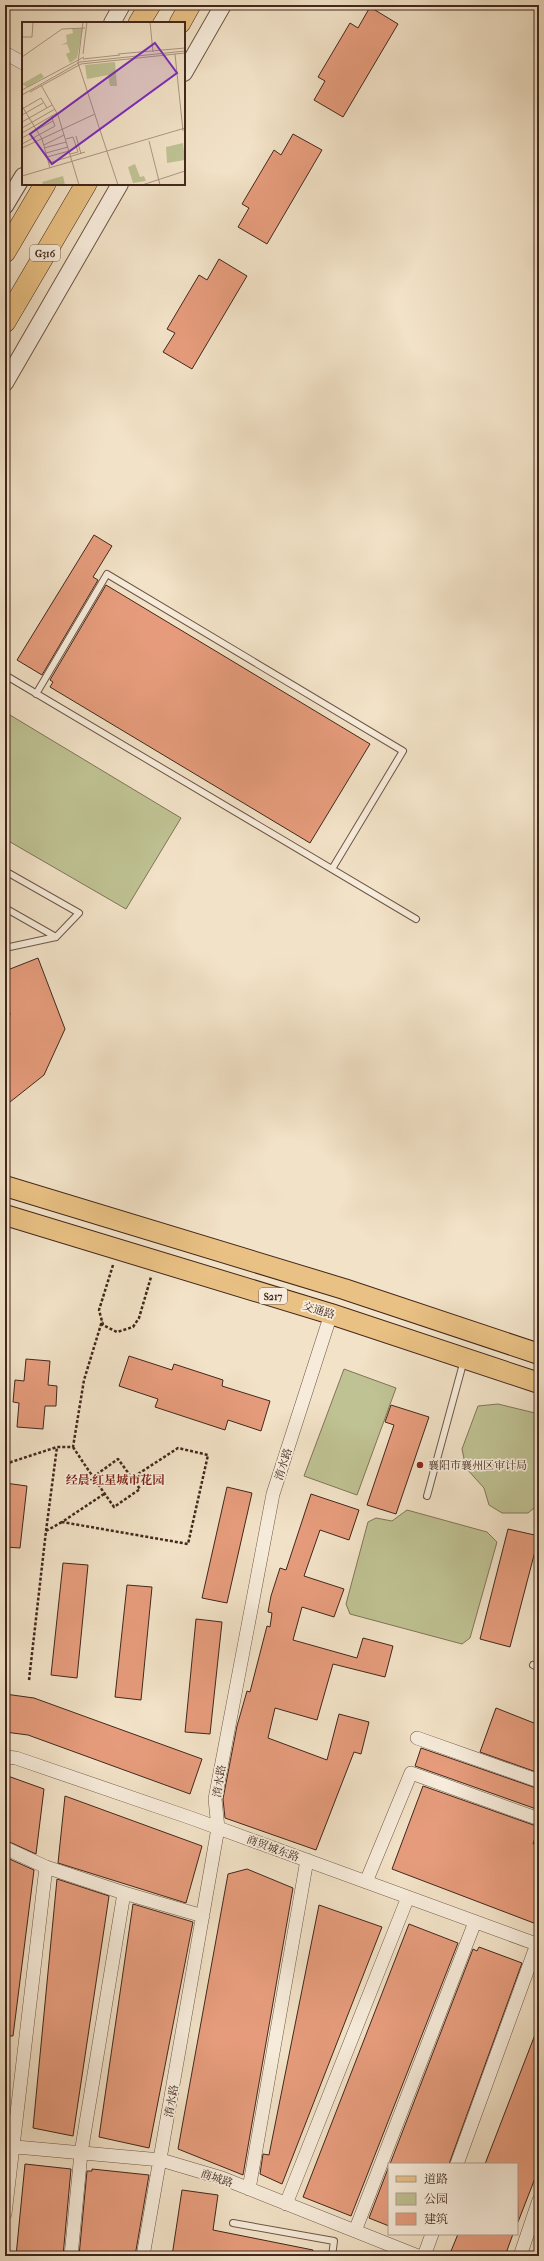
<svg xmlns="http://www.w3.org/2000/svg" width="544" height="2261" font-family="'IM FELL French Canon','Noto Serif SC',serif">
<style>
.green{fill:#bfc293;stroke:#807458}
.building{fill:#e69c7c;stroke:#42271c}
.lines{fill:none;stroke-linecap:round;stroke-linejoin:round}
.service-casing{stroke:#6e5647;stroke-width:8}
.minor-casing{stroke:#6e5647;stroke-width:14}
.tertiary-casing{stroke:#6e5647;stroke-width:18}
.primary-casing{stroke:#42271c;stroke-width:22}
.trunk-casing{stroke:#42271c;stroke-width:22}
.path{stroke:#42271c;stroke-width:2.5;stroke-dasharray:3 2;stroke-linecap:butt}
.service{stroke:#f7ecdb;stroke-width:6}
.minor{stroke:#f7ecdb;stroke-width:13}
.tertiary{stroke:#f7ecdb;stroke-width:16}
.primary{stroke:#e9c184;stroke-width:20}
.trunk{stroke:#e9c184;stroke-width:21}
.poi-dot{fill:#8f2418;stroke:#f7ecdb;stroke-width:1.5}
.labels{text-anchor:middle;stroke-width:3.5;stroke-linejoin:round;paint-order:stroke}
.shield{fill:#f7ecdb;stroke:#786255;stroke-width:1}
.shield-label{font-size:10px;font-weight:bold;fill:#42271c}
.street-label{font-size:11px;fill:#42271c;stroke:#f7ecdb}
.poi-label{font-size:11px;fill:#42271c;stroke:#f7ecdb;text-anchor:start}
.neighbourhood-label{font-size:12px;font-weight:bold;fill:#7a1f14;stroke:#f7ecdb}
.inset-road{fill:none;stroke:#ac9783;stroke-width:1}
.view{fill:#7b2cbf;fill-opacity:0.15;stroke:#7b2cbf;stroke-width:2}
.inset-edge{fill:none;stroke:#42271c;stroke-width:2}
</style>
<rect width="100%" height="100%" fill="#f2e2c7"/>
<filter id="stains"><feTurbulence type="fractalNoise" baseFrequency=".005" numOctaves="4"/><feColorMatrix values="0 0 0 0 .2 0 0 0 0 .09 0 0 0 0 .02 0 0 0 .5 -.17"/></filter>
<radialGradient id="worn" r=".72"><stop offset=".6" stop-color="#630" stop-opacity="0"/><stop offset="1" stop-color="#630" stop-opacity=".3"/></radialGradient>
<path class="green" d="M5,712L181,818L126,909L5,839Z
M344,1369L396,1388L357,1495L304,1476Z
M498,1404L539,1414V1504L528,1513H502L489,1505L484,1488L466,1468L462,1449L478,1406Z
M407,1510L487,1532L497,1542L470,1638L462,1644L350,1614L346,1604L368,1522L376,1518L392,1521Z"/>
<path class="building" d="M370,7L398,24L343,117L314,100L325,81L318,77L350,23L358,28Z
M293,134L322,150L267,244L238,227L249,208L242,204L274,150L281,155Z
M219,259L247,276L192,369L163,352L175,333L167,329L199,275L207,280Z
M94,535L112,546L93,577L98,580L42,675L17,660Z
M106,585L370,744L310,843L50,687L53,682L50,680Z
M38,958L65,1029L44,1075L5,1106V1025L10,1014L5,1003V971Z
M129,1356L172,1370L174,1364L223,1380L222,1386L270,1401L261,1431L228,1420L225,1430L155,1407L158,1399L119,1386Z
M26,1359L50,1361L48,1385L57,1386L56,1406H45L43,1429L17,1427L19,1403L13,1402L15,1380L24,1381Z
M391,1405L429,1417L396,1514L367,1505L394,1425L385,1422Z
M5,1483L27,1486L20,1548L5,1547Z
M227,1487L252,1493L227,1603L202,1598Z
M311,1494L359,1510L349,1540L320,1530L304,1576L344,1589L334,1617L302,1607L293,1640L357,1658L363,1638L393,1646L385,1677L333,1664L317,1720L275,1708L268,1738L327,1760L339,1714L369,1722L361,1754L354,1752L316,1850L225,1818L223,1799L237,1726L247,1691L250,1692L267,1626L270,1627L272,1613L268,1612L271,1596L280,1568L286,1570Z
M508,1529L539,1536L510,1647L480,1639Z
M63,1563L88,1565L77,1678L51,1675Z
M127,1585L152,1587L141,1700L115,1697Z
M196,1619L222,1622L210,1734L185,1732Z
M5,1694L34,1698L202,1759L190,1794L28,1735L5,1732Z
M496,1708L539,1725V1773L480,1752Z
M421,1748L539,1789V1810L415,1766Z
M5,1775L44,1789L36,1854L5,1840Z
M423,1786L539,1827L533,1844L539,1845V1925L392,1869Z
M65,1796L202,1846L186,1903L58,1863Z
M5,1857L34,1870L13,2036H5Z
M247,1869L293,1888L243,2175L178,2149L228,1874Z
M57,1879L109,1896L73,2136L33,2128Z
M133,1904L193,1922L149,2148L99,2137Z
M319,1905L382,1927L282,2184L260,2174L263,2154L269,2155Z
M409,1924L458,1943L351,2216L303,2197Z
M479,1947L522,1963L449,2164H390L473,1949L477,1951Z
M538,2027L539,2168L518,2222L517,2164H485Z
M25,2164L71,2169L63,2256H16Z
M389,2166V2226L369,2218Z
M92,2169L149,2175L135,2256H79L87,2171H92Z
M182,2190L218,2195L213,2230L313,2250V2256H172Z
M458,2234H513L505,2256H449Z"/>
<g class="lines">
<defs>
<path id="service" d="M5,675L416,919
M36,694L107,574L403,751L332,869
M5,871L79,913L56,937L5,948
M5,908L56,937
M427,1496L464,1360
M533,1665L539,1668
M233,2223L334,2241L332,2256"/>
<path id="minor" d="M5,53L23,63
M417,1738L539,1781
M5,1757L16,1758L191,1818L539,1945
M5,1848L46,1867L5,2214
M46,1867L124,1893L81,2153L71,2256
M366,1882L411,1773L539,1819
M124,1893L203,1916
M5,2146L161,2160L222,2178L418,2256
M457,2164L537,1944
M249,2189L307,1860
M286,2204L408,1897
M355,2231L475,1922
M143,2256L218,1828L215,1799L273,1494L331,1314
M424,2256L432,2234
M520,2256L539,2200"/>
<path id="tertiary" d="M112,23L122,5
M184,73L223,5
M5,206L23,176
M5,383L120,184"/>
<path id="primary" d="M5,1186L344,1289L539,1354
M5,1215L331,1314L539,1383"/>
<path id="trunk" d="M139,23L150,5
M180,23L190,5
M5,252L45,184
M5,322L86,184"/>
</defs>
<use href="#service" class="service-casing"/>
<use href="#minor" class="minor-casing"/>
<use href="#tertiary" class="tertiary-casing"/>
<use href="#primary" class="primary-casing"/>
<use href="#trunk" class="trunk-casing"/>
<path class="path" d="M113,1265L99,1310L103,1325L117,1332L133,1327L139,1318L151,1277
M73,1447C86,1467 100,1487 114,1507L140,1489L118,1459L93,1477
M5,1464L57,1447H73L84,1380L102,1321
M104,1494L62,1522L188,1544L208,1455L178,1448L132,1478
M46,1531L57,1447
M29,1680L46,1531L62,1522"/>
<use href="#service" class="service"/>
<use href="#minor" class="minor"/>
<use href="#tertiary" class="tertiary"/>
<use href="#primary" class="primary"/>
<use href="#trunk" class="trunk"/>
</g>
<circle class="poi-dot" cx="420" cy="1465" r="4"/>
<g class="labels">
<g class="shield">
<rect x="30" y="245" width="30" height="16" rx="3"/>
<rect x="259" y="1288" width="28" height="16" rx="3"/>
</g>
<g class="shield-label">
<text x="45" y="257">G316</text>
<text x="273" y="1300">S217</text>
</g>
<g class="street-label">
<text transform="translate(319 1310) rotate(17)" y="4">交通路</text>
<text transform="translate(283 1464) rotate(-72)" y="4">淯水路</text>
<text transform="translate(219 1781) rotate(-81)" y="4">淯水路</text>
<text transform="translate(273 1848) rotate(20)" y="4">商贸城东路</text>
<text transform="translate(171 2101) rotate(-80)" y="4">淯水路</text>
<text transform="translate(217 2178) rotate(19)" y="4">商城路</text>
</g>
<g class="poi-label">
<text x="428" y="1469">襄阳市襄州区审计局</text>
</g>
<g class="neighbourhood-label">
<text x="115" y="1484">经晨·红星城市花园</text>
</g>
</g>
<g transform="translate(22 22)">
<rect width="163" height="163" fill="#f2e2c7"/>
<path d="M50,6H61L55,36L48,41L44,32L48,30L45,22L39,23L45,20L44,13L51,11ZM93,40L95,64H88L86,53L65,57L63,43ZM19,51L22,55L5,65L0,62ZM161,121L163,138L145,141L144,125ZM113,142L118,155L122,154L124,159L111,161L106,145ZM41,154L43,163H21L20,160Z" fill="#bfc293"/>
<path class="inset-road" d="M61,0L56,41L96,163M128,0L131,30M0,15H10L11,0M61,32L65,0M96,32L163,26M153,32L161,109M0,35L40,7L63,6M61,37L98,33M19,63L36,93L57,163M0,68L62,35M8,70L59,42L163,31M0,73L58,40L163,29M0,84L20,117L28,146M0,87L19,76L25,86M0,93L21,81M0,100L30,83M0,106L33,87M0,111L35,91M54,114L59,132M0,116L31,99L30,94M44,117L51,115L56,130L48,132M127,119L138,163M0,122L33,104L31,99M22,123L42,113M0,126L73,92M22,126L44,120M24,131L46,125M25,135L47,129M27,141L63,130M0,154L163,106M120,163L163,149"/>
<path class="view" d="M133,21L155,51L30,142L8,112Z"/>
<rect width="163" height="163" class="inset-edge"/>
</g>
<rect width="544" height="2261" fill="none" stroke="#f2e2c7" stroke-width="20"/>
<rect x="6" y="6" width="532" height="2249" fill="none" stroke="#42271c" stroke-width="2"/>
<rect x="10" y="10" width="524" height="2241" fill="none" stroke="#42271c"/>
<rect x="388" y="2163" width="130" height="72" fill="#f7ecdb" stroke="#af9d8f"/>
<rect x="396" y="2176" width="20" height="6" fill="#e9c184" stroke="#af9d8f"/>
<text x="424" y="2183" font-size="12" fill="#42271c">道路</text>
<rect x="396" y="2193" width="20" height="12" fill="#bfc293" stroke="#af9d8f"/>
<text x="424" y="2203" font-size="12" fill="#42271c">公园</text>
<rect x="396" y="2213" width="20" height="12" fill="#e69c7c" stroke="#af9d8f"/>
<text x="424" y="2223" font-size="12" fill="#42271c">建筑</text>
<rect width="100%" height="100%" filter="url(#stains)"/>
<rect width="100%" height="100%" fill="url(#worn)"/>
</svg>
